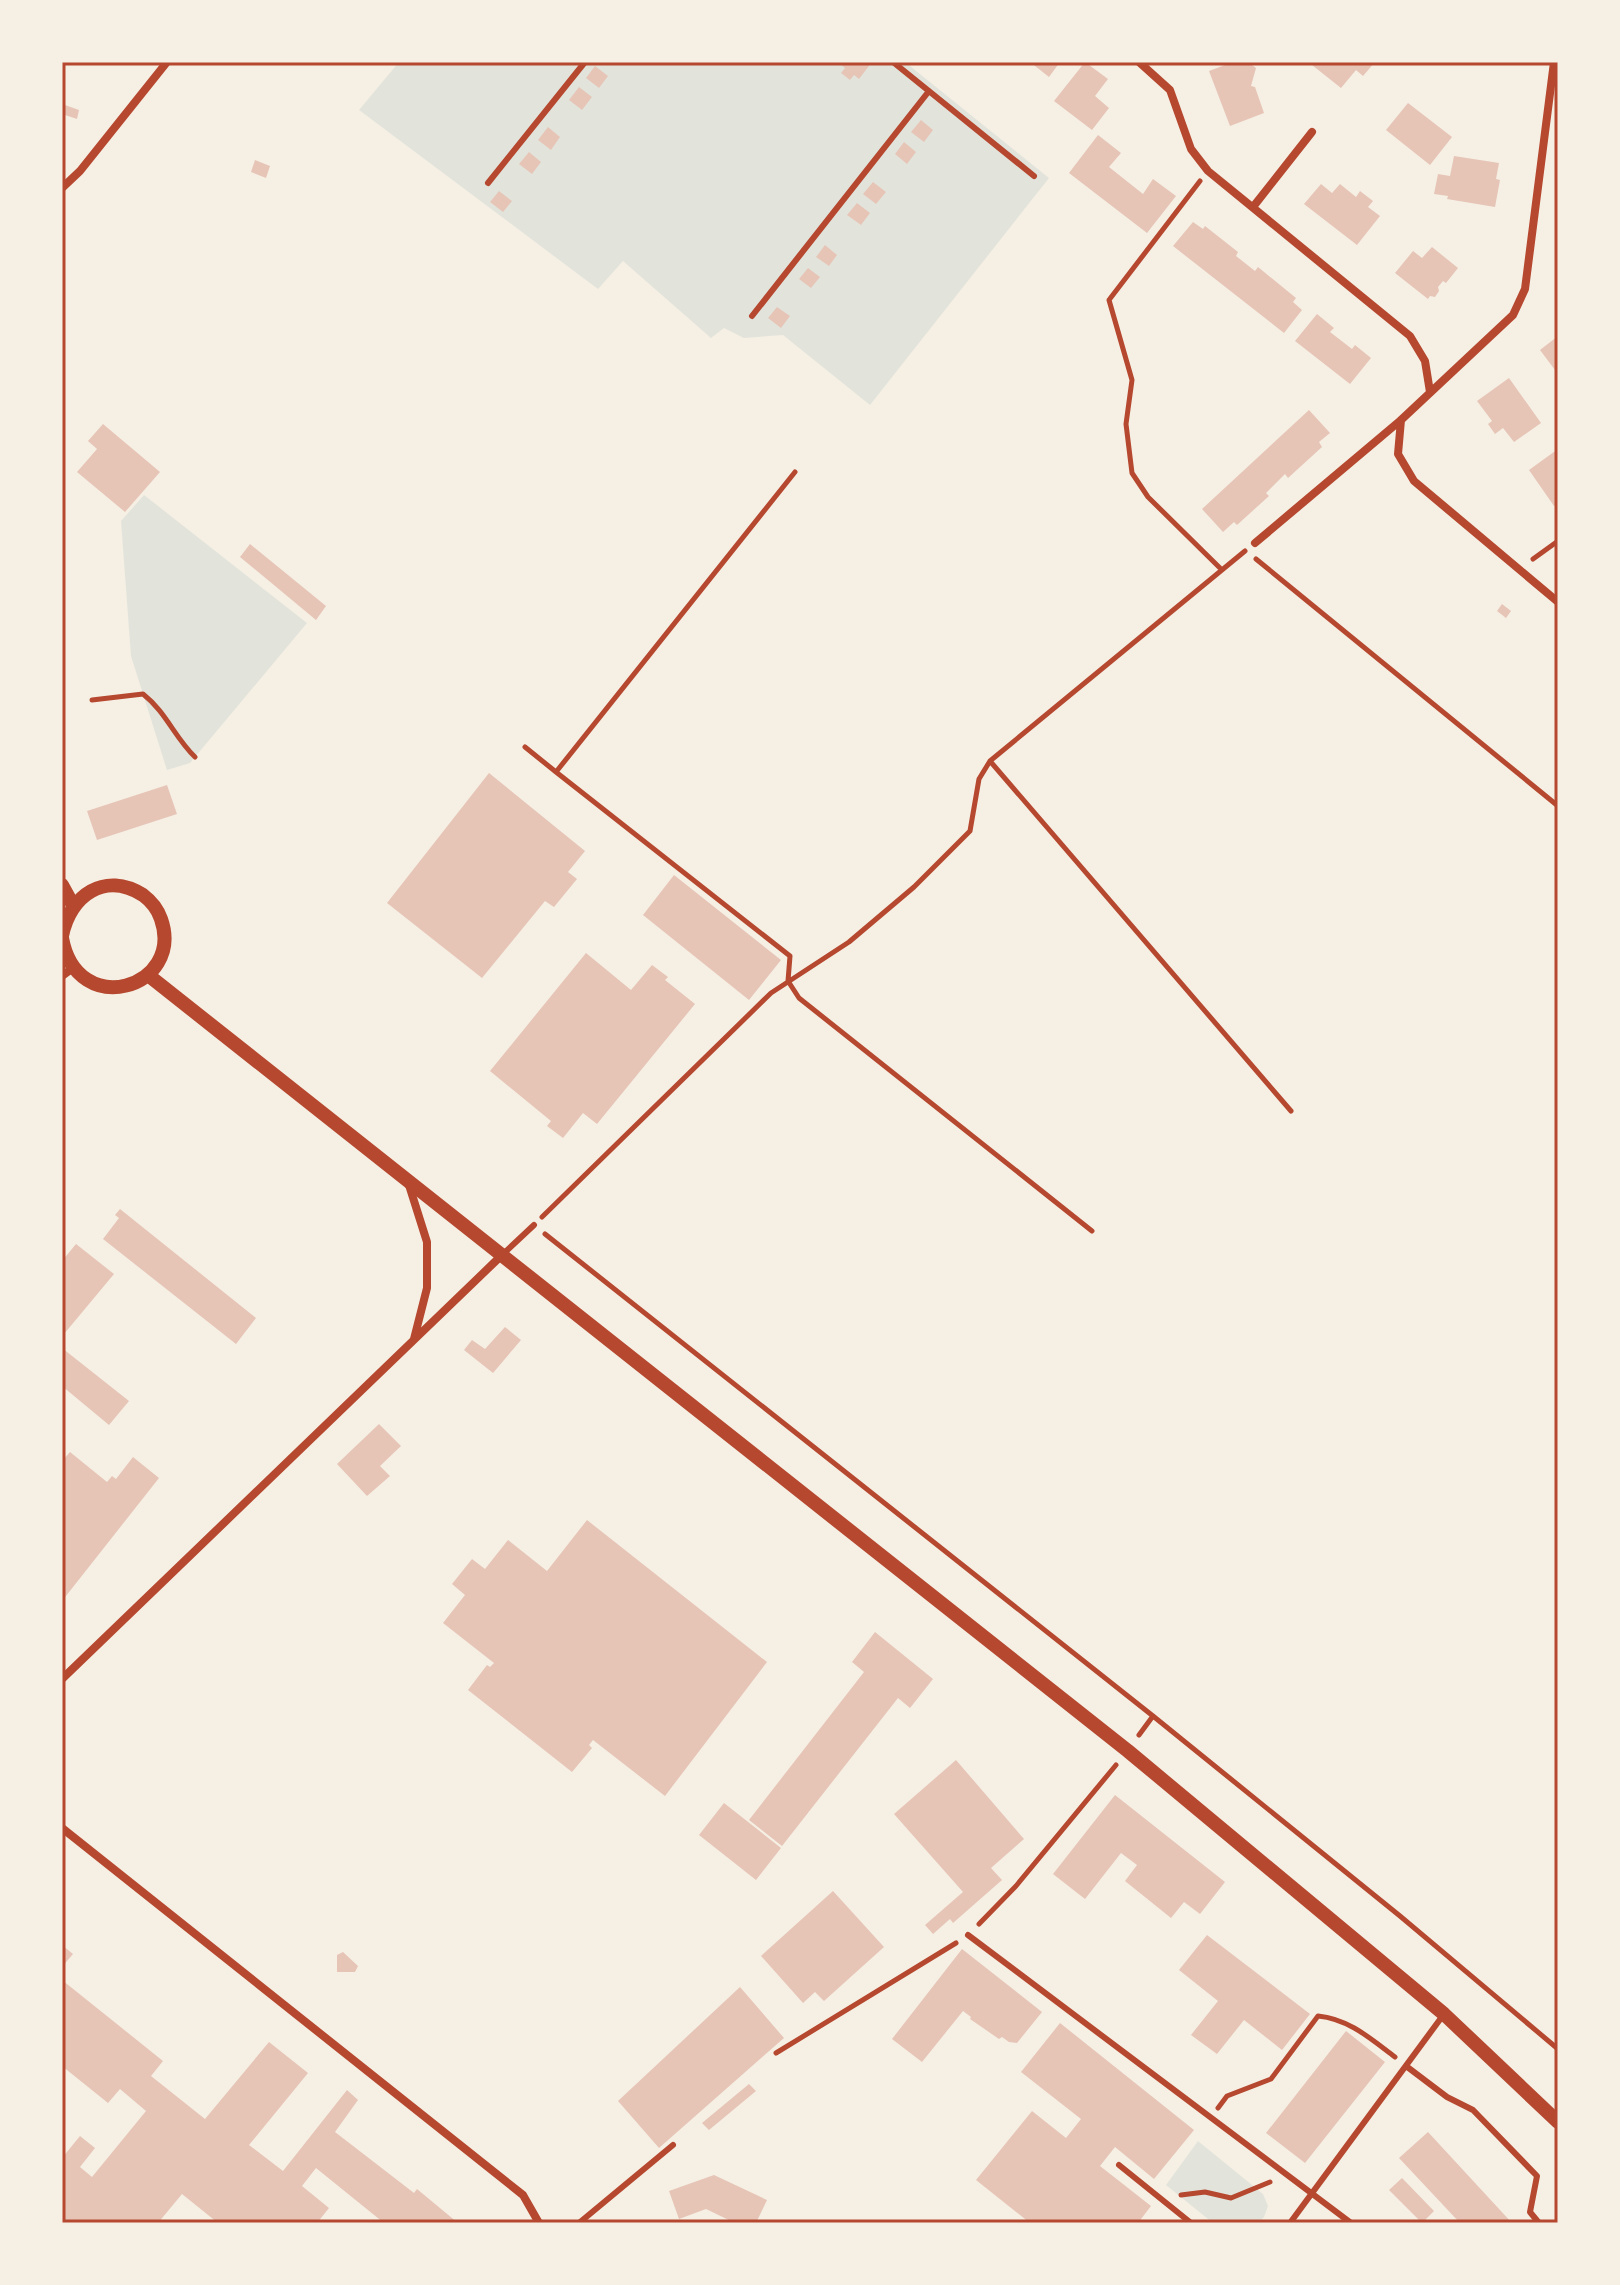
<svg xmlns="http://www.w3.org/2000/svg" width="1620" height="2285" font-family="Helvetica,sans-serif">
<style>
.green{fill:#e2e4dc}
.building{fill:#e6c5b7}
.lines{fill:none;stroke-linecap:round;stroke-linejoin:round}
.path{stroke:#b5482f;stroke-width:5}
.service{stroke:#b5482f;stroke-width:6}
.minor{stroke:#b5482f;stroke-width:8}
.tertiary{stroke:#b5482f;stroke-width:14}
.neatline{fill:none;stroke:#b5482f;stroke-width:3}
</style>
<rect width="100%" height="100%" fill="#f6efe4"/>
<path class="green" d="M399,62H905L1049,178L870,405L783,335L744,338L724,328L711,338L623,261L598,289L359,110Z
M144,495L307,623L190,763L167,770L131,656L121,521Z
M1198,2141L1263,2194L1268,2206L1264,2217L1258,2223H1213L1166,2185Z"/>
<path class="building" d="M842,62H872L859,79L854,75L850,80L841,73L845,68L840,64Z
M1030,62H1060L1049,77Z
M1085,62L1108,79L1095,96L1109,108L1092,130L1054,101Z
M1233,62H1248L1256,68L1251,86L1255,87L1264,113L1230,126L1209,71Z
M1315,62H1375L1363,76L1356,70L1341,88L1312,65Z
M595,66L608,76L599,88L586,78Z
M579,87L592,97L582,110L569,100Z
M1408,103L1452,137L1430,165L1386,130Z
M62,104L79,110L77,119L62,114Z
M921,120L933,130L924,142L911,132Z
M548,127L560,137L551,150L538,140Z
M1098,135L1121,153L1109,167L1143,194L1153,179L1176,196L1147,233L1069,173Z
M904,142L916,152L907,164L895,154Z
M529,152L541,162L532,174L519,164Z
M1454,156L1499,163L1496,179L1500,180L1495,207L1447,199L1448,196L1434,194L1438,174L1450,176Z
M255,160L270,166L266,178L251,172Z
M873,182L886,192L876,204L863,194Z
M1321,184L1332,193L1340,184L1356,197L1360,191L1373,201L1368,207L1380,216L1357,245L1304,204Z
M499,191L512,201L503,212L490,202Z
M857,203L870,213L861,225L847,215Z
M1193,222L1203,229L1205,226L1238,252L1236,256L1255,271L1258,267L1296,298L1293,302L1302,310L1284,333L1173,246Z
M825,245L837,255L829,266L816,257Z
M1432,247L1458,268L1446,283L1443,281L1438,287L1439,291L1435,297L1430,296L1428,299L1395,273L1413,251L1422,258Z
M808,268L820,277L811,288L799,279Z
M777,307L790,316L781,328L768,318Z
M1317,314L1334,328L1330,332L1352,349L1355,345L1371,358L1350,384L1295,341Z
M1558,336V374L1540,350Z
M1509,378L1541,423L1514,442L1503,428L1495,434L1488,424L1492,421L1477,401Z
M1309,410L1330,433L1319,442L1322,447L1288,478L1285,474L1266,493L1269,496L1237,525L1234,522L1223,532L1202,509Z
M103,424L160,472L125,512L77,472L97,449L88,441Z
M1558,449V504L1554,506L1529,470Z
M250,544L326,606L316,620L240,557Z
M1502,604L1511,611L1506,618L1497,611Z
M489,773L585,851L568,872L577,879L554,907L545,901L482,978L387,903Z
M167,785L177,814L97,840L87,811Z
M674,875L781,960L749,1000L643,915Z
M586,953L631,990L652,965L668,977L665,980L695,1004L597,1124L583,1113L563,1138L547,1126L551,1121L490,1071Z
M120,1209L256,1318L236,1344L103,1239L119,1218L115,1215Z
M76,1244L114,1274L64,1334L62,1261Z
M505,1327L521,1340L493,1373L464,1350L472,1340L485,1349Z
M62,1348L129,1401L109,1425L62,1386Z
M379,1424L401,1446L380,1466L390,1476L367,1496L337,1464Z
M70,1452L107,1482L112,1476L116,1479L133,1457L159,1478L62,1601V1461Z
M587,1520L767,1662L665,1796L593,1740L589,1745L592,1748L572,1772L468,1690L487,1665L490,1667L494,1663L443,1623L465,1595L452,1584L472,1559L485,1569L508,1540L547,1571Z
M875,1632L933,1679L910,1708L898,1698L782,1846L749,1820L864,1672L852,1662Z
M956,1760L1024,1839L991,1868L1002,1880L953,1923L950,1919L933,1934L925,1925L963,1892L894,1814Z
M1115,1795L1225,1882L1200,1914L1184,1902L1171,1918L1125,1881L1137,1865L1121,1853L1085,1899L1053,1874Z
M724,1803L781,1848L756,1880L699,1835Z
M833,1891L884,1947L824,2001L815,1992L803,2003L761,1956Z
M1207,1935L1310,2014L1282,2050L1244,2020L1217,2054L1191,2035L1218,2001L1179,1970Z
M62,1945L73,1954L62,1967Z
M962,1949L1042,2012L1017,2043L1009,2042L1002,2037L999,2039L970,2019L971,2017L963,2011L922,2062L892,2039Z
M343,1952L358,1966L355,1972H337V1955Z
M62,1980L163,2061L151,2076L205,2119L269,2042L308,2073L249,2145L283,2171L347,2090L358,2100L335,2132L414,2193L417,2189L458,2223H384L316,2168L302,2186L329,2208L317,2223H218L182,2194L158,2223H62V2158L80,2136L95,2148L80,2167L92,2177L146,2111L120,2089L108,2103L62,2066Z
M740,1987L784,2038L659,2148L618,2101Z
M1060,2023L1194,2130L1154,2179L1115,2147L1100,2166L1151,2206L1138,2223H1030L976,2180L1032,2111L1066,2138L1081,2119L1021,2072Z
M1346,2031L1385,2062L1305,2163L1266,2133Z
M749,2084L756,2091L709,2130L702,2123Z
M1428,2132L1512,2223H1460L1399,2158Z
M714,2175L767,2200L756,2223H735L706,2209L679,2219L669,2191Z
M1402,2178L1434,2211L1422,2223L1389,2190Z"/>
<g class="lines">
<path class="path" d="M1200,181L1109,300L1132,380L1126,424L1132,473L1148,497L1222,570
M795,472L556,772L790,956L788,981L799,998L1092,1231
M1256,559L1558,806
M1533,559L1558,541
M92,700L143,694C166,712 175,738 195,757
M525,747L556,772
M990,761L1291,1111
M542,1217L771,993L849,942L914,887L970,831L979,779L990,761L1245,551
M545,1234L1153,1716
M1139,1735L1153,1716L1400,1916L1558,2049
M979,1924L1016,1886L1116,1765
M776,2053L956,1943
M1218,2108L1227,2096L1271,2079L1318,2016C1349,2019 1371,2039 1395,2057
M1181,2195L1205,2192L1231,2198L1270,2182"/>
<path class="service" d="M893,62L1034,176
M488,183L585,62
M752,316L929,91
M502,1255L534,1225
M968,1935L1351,2223
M1406,2066L1447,2097L1473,2110L1537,2176L1530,2212L1539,2223
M1119,2165L1191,2223
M579,2223L673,2145
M1290,2223L1444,2014"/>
<path class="minor" d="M1139,62L1170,90L1191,149L1208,171L1410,336L1425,361L1430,392
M62,188L80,171L167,62
M1253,207L1312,132
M1401,420L1398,454L1414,481L1558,602
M1255,543L1401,420L1513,315L1525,289L1554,62
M62,976L73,968
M409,1185L427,1242V1288L414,1339
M62,1679L502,1255
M62,1828L523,2195L539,2223"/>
<path class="tertiary" d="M62,885L73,905
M62,936C70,895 105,871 143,895C151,901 158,910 161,919C185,988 77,1021 62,938
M148,975L1128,1751L1444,2014L1558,2122"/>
</g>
<rect width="1620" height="2285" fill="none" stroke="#f6efe4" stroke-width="128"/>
<rect x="64" y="64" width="1492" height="2157" class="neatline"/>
</svg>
